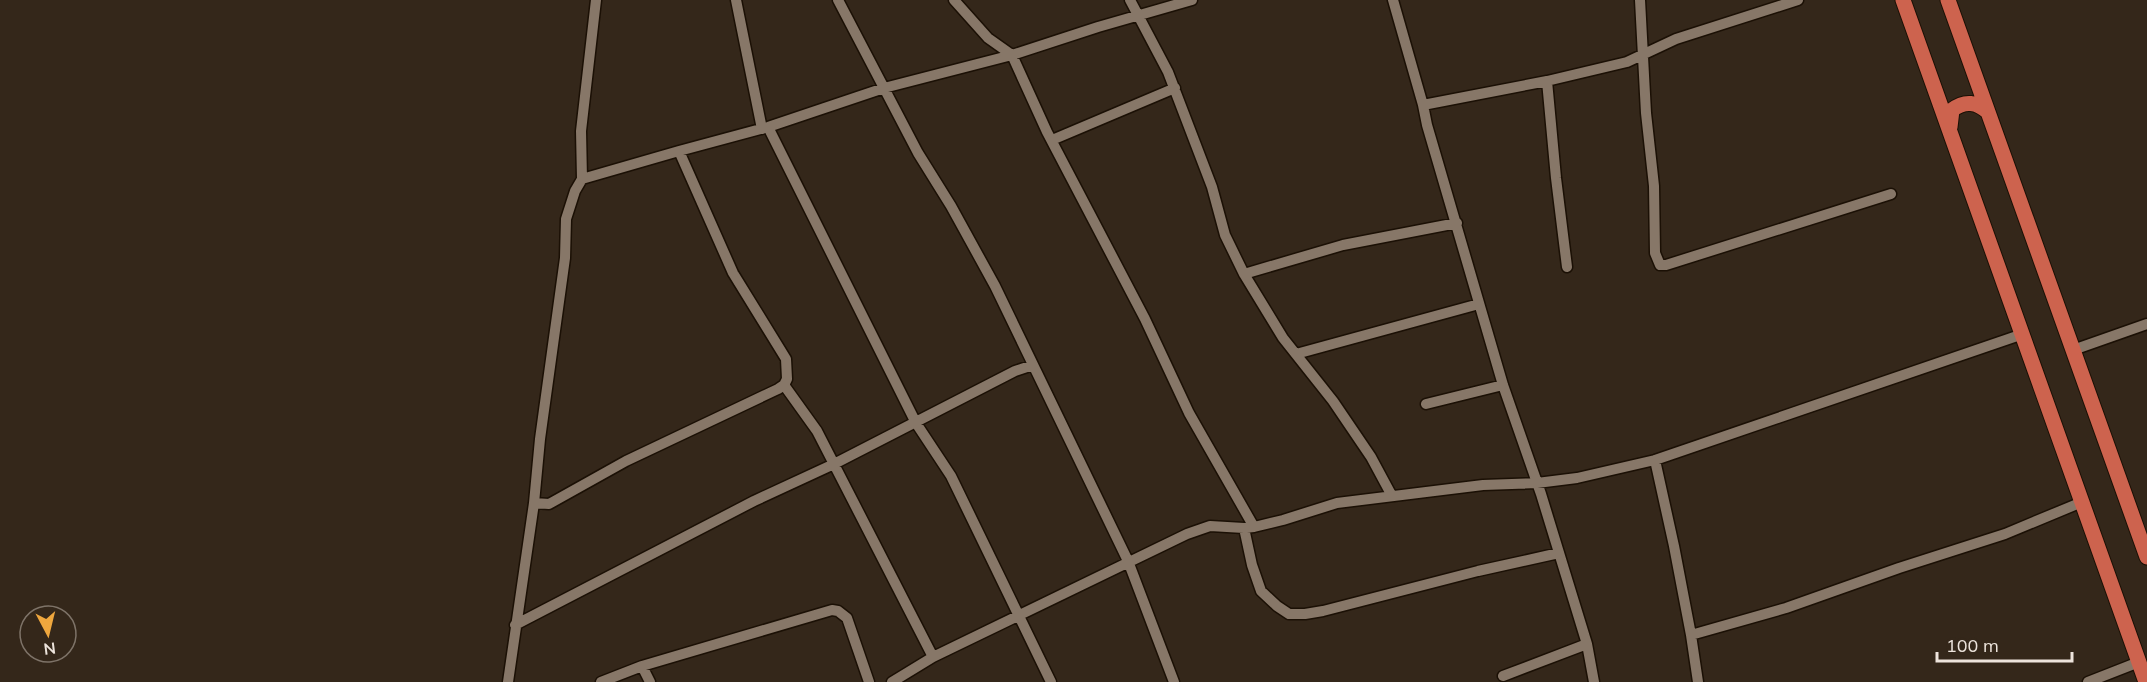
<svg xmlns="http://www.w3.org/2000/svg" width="2147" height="682" font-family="Mulish,sans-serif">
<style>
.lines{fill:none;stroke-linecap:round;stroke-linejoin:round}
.minor-casing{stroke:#1b1005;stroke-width:13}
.highway-casing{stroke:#1b1005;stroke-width:17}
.minor{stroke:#877768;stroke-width:10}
.highway{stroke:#cd634e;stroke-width:15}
</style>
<rect width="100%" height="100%" fill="#34271a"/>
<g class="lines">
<defs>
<path id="minor" d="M736,0L762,129
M838,0L918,153L951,206L995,286L1128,561L1174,682
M954,0L988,38L1012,55L1047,132L1145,319L1189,413L1254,527L1283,520L1337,503L1483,485L1537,483L1577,478L1655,460L2023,334
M1130,0L1168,72L1212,187L1225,235L1244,274L1283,338L1333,401L1371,457L1392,496
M1393,0L1423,105
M1640,0L1646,113L1654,186L1655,253L1660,265H1666L1891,194
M1547,81L1556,178L1567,267
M768,127L916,423L951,476L1051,682
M1052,140L1175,88
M582,179L581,131L596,0
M1244,274L1343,245L1457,223
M2073,350L2147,324
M1296,354L1479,304
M784,385L817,431L933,657
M1426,404L1503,385
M1655,460L1674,546L1691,635
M534,503L549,504L626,461L778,389L784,385L787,379L786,359L733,273L679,151
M1254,527L1244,528L1252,565L1261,591L1277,606L1289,614H1305L1323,611L1478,571L1559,553
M515,625L754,501L834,464L1015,371L1033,365
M642,666L650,682
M1503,676L1587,644
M508,682L534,503L540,439L565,258L566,219L575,191L582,179L679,151L768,127L884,88L1012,55L1098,27L1192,0
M601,682L642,666L832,610L838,611L847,618L869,682
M892,682L933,657L1187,534L1210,526L1244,528
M1594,682L1587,644L1541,494L1503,385L1427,125L1423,105L1547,81L1627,62L1676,39L1798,0
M1698,682L1691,635L1786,608L1899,568L2005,534L2082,502
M2088,682L2139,662"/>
<path id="highway" d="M1903,0L2146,682
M1948,0L2147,557
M1950,127L1952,110C1965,100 1977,102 1988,112"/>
</defs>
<use href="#minor" class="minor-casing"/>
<use href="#highway" class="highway-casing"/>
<use href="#minor" class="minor"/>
<use href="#highway" class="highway"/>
</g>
<g transform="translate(48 634) rotate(173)"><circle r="28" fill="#34271a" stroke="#7e7368" stroke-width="1.5"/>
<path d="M0-4.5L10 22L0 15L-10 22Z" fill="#efa73e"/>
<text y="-9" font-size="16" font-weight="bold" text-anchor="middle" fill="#ede4dc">N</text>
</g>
<path d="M1937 652v9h135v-9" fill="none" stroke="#ede4dc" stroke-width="3"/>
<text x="1946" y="652" font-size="18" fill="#ede4dc" stroke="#34271a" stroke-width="4.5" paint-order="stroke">100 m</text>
</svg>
